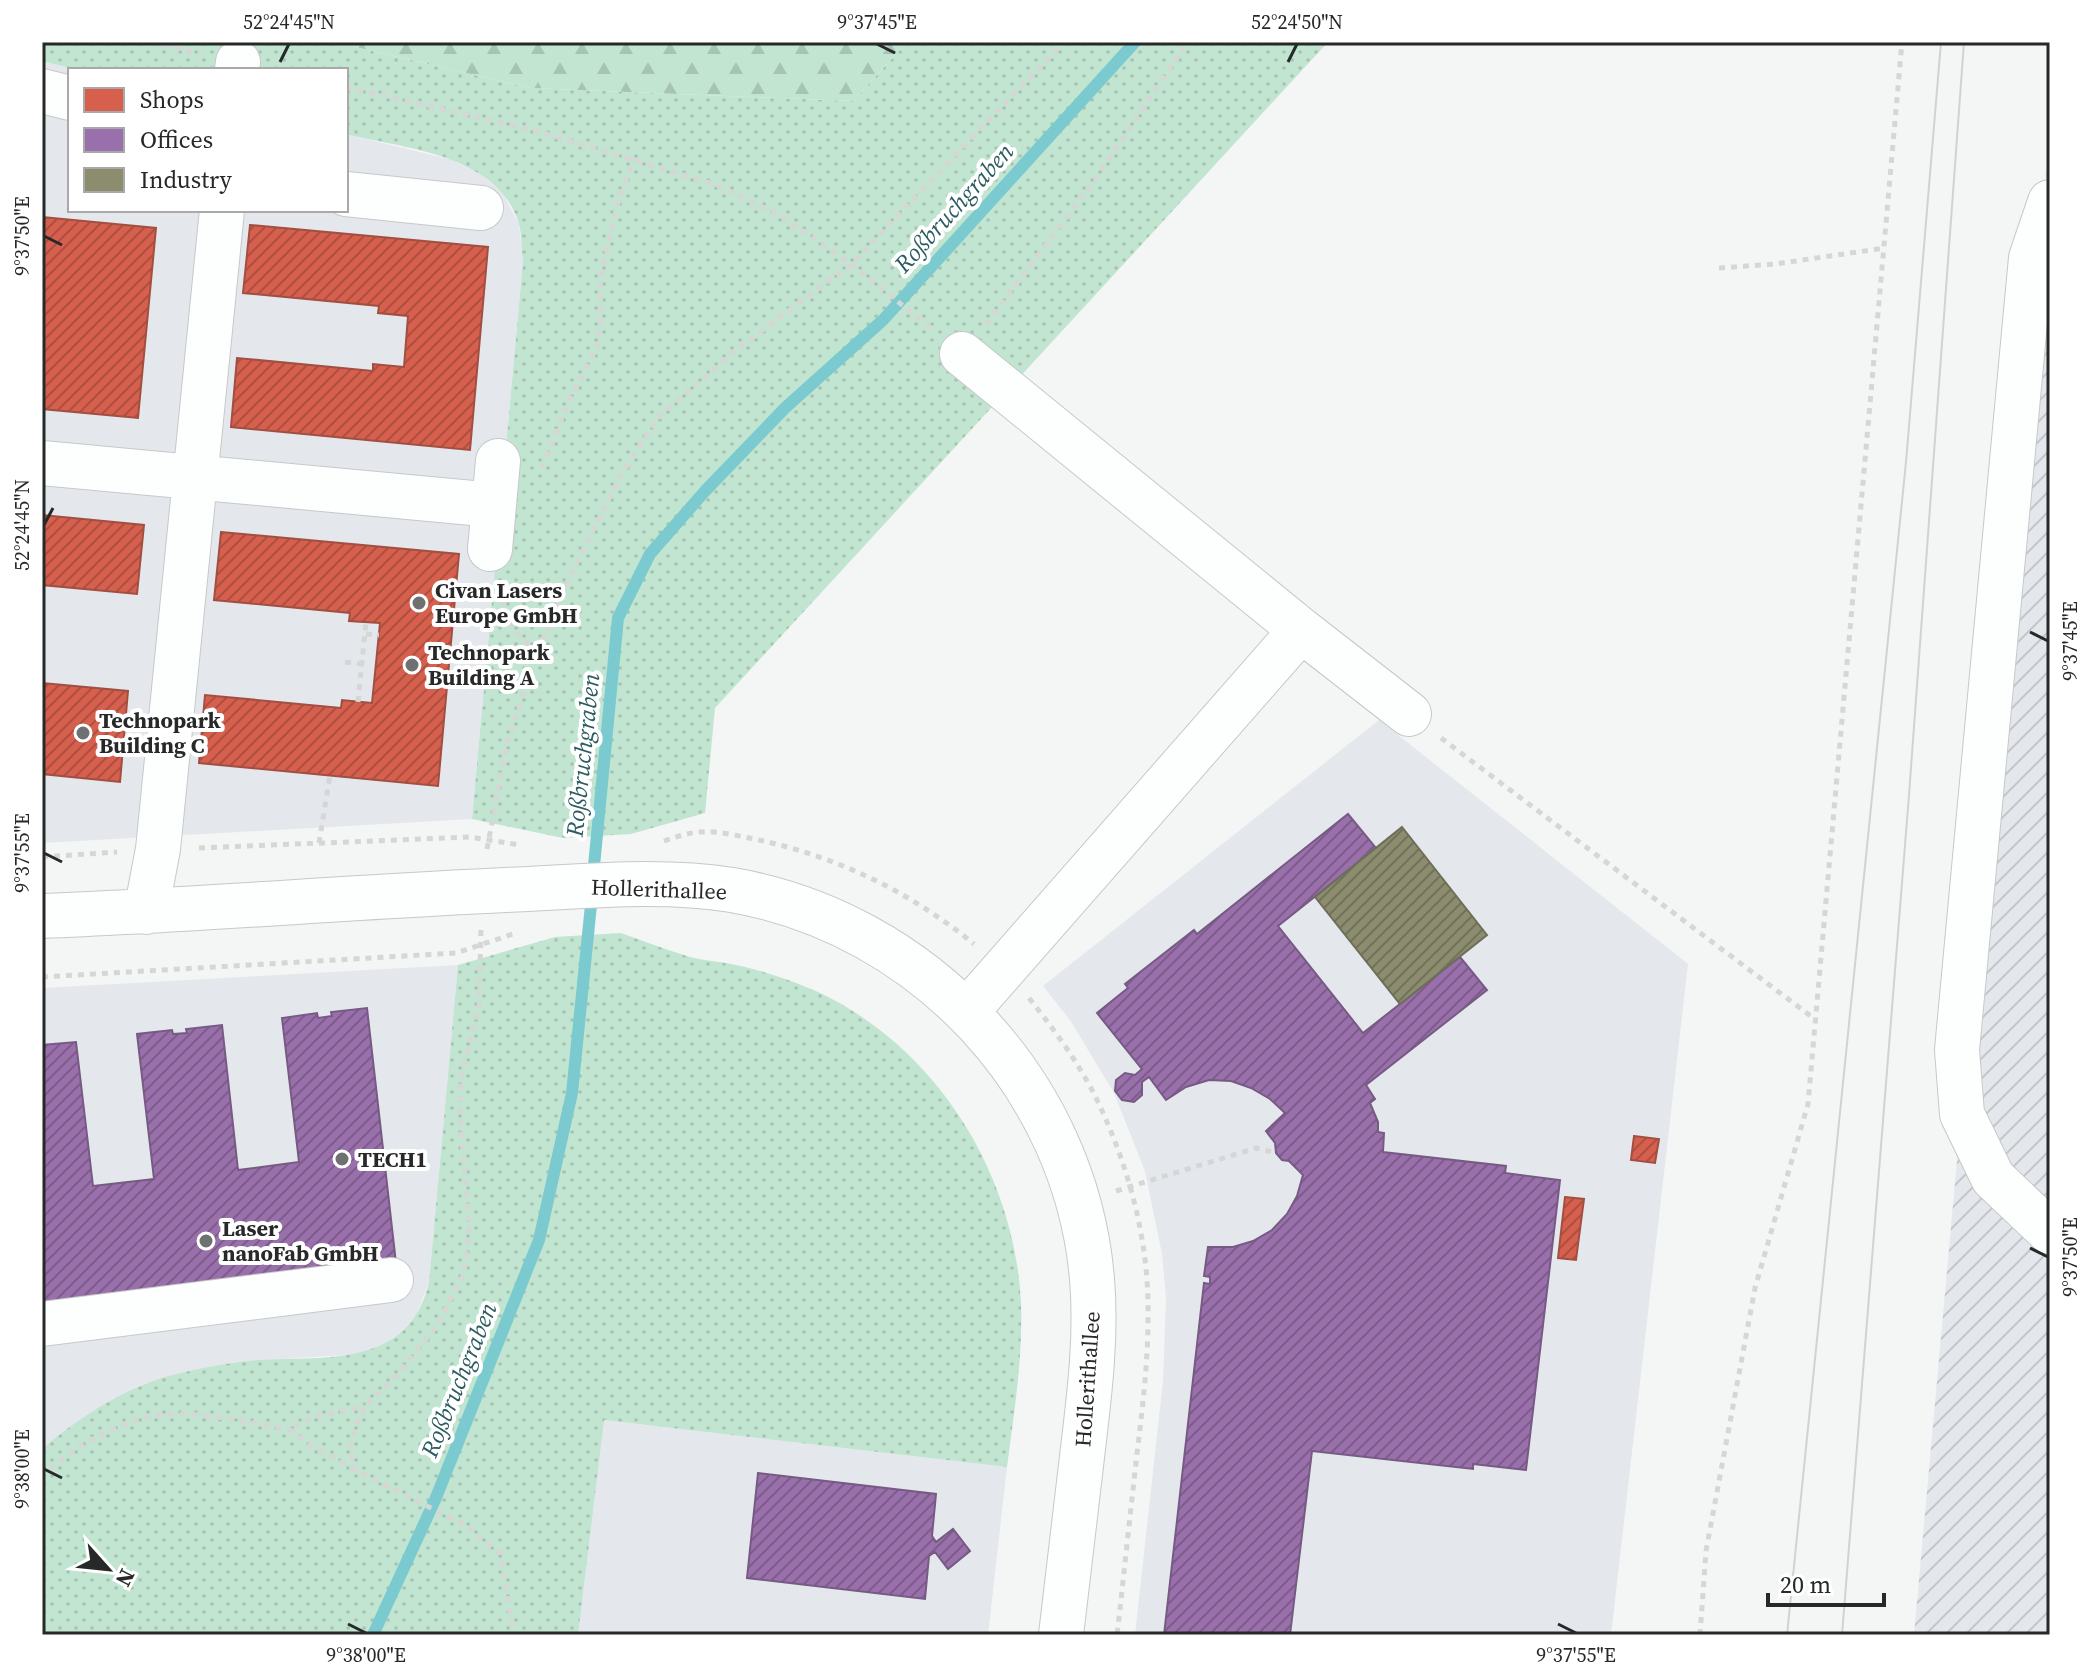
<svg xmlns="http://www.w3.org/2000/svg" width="2092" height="1677" font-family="'Source Serif 4',serif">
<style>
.built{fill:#e4e8ec}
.industrial{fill:url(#industrial-furrows)}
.green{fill:url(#green-dots)}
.forest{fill:url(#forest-firs)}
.shops{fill:url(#shops-hatch);stroke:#a24f42;stroke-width:2}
.offices{fill:url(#offices-hatch);stroke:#775a84;stroke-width:2}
.industry{fill:url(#industry-hatch);stroke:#6e6e59;stroke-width:2}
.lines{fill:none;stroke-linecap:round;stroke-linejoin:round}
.stream{stroke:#7acacf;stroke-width:12}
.minor-casing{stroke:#c7c8c8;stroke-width:46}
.path{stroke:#d6d6d6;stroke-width:5;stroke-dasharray:6 6;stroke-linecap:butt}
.minor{stroke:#fdfefe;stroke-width:44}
.tram{stroke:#d1d2d2;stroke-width:2}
.ticks{fill:none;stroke:#272828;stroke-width:3}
.poi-dot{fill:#6f7070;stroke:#fff;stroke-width:3}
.labels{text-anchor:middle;stroke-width:8;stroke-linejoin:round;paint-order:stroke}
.poi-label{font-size:22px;font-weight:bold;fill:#272828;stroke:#fff;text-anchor:start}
.street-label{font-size:22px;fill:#272828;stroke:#fff}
.water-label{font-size:24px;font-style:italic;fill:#2c5c5f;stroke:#fff}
.neatline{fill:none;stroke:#272828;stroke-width:3}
.ticks-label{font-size:20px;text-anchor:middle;fill:#272828}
</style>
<defs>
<pattern id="industrial-furrows" width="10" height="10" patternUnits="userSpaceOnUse" patternTransform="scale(2)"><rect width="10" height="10" fill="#e4e8ec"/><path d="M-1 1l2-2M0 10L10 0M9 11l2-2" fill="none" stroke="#c4c7ca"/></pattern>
<pattern id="green-dots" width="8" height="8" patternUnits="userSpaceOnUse" patternTransform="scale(2)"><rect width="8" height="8" fill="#c1e5d0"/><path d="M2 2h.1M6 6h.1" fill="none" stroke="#a6c4b3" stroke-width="1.8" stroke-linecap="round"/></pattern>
<pattern id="forest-firs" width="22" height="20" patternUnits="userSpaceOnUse" patternTransform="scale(2)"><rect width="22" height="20" fill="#c1e5d0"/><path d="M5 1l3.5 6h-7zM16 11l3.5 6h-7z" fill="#a6c4b3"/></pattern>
<pattern id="shops-hatch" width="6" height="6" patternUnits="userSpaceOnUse" patternTransform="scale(2)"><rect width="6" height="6" fill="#d6604d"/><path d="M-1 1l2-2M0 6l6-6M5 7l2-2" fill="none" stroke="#ae4f40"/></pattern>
<pattern id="offices-hatch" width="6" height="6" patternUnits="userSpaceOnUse" patternTransform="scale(2)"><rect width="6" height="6" fill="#9970ab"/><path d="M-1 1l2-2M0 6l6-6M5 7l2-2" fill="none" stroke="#7d5c8b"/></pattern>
<pattern id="industry-hatch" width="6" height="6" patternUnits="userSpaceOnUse" patternTransform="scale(2)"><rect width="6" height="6" fill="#8c8c6e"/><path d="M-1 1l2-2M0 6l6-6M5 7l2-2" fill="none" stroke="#72725a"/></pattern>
</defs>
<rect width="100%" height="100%" fill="#f4f5f5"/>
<path class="built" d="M42,61L78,70H70V210H346V134L449,159L478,172L502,192L519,224L523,261L472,819L42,843Z
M1379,720L1688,964L1611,1635H1135L1163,1381L1166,1297L1162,1254L1145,1171L1114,1093L1070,1020L1043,986Z
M458,965L429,1282L417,1314L403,1331L380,1347L360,1354L235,1362L172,1375L126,1393L95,1410L42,1449V988Z
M603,1420L1007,1467L988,1635H578Z"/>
<path class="industrial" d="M2050,134V1635H1914Z"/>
<path class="green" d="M42,42H334L530,88L853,101L907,42H1328L715,708L705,813L631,834L563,838L472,819L523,261C521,250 522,235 519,224C498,154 406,149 346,134V70H78L42,61Z
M621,933C644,941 667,950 690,957C702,960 714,961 726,963C758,969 789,979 818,992C937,1048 1015,1174 1021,1303C1023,1358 1014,1413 1007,1467L604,1420L578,1635H42V1449C82,1415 129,1385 180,1373C206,1367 231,1362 258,1360C327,1356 409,1368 429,1282L458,965L555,937Z"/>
<path class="forest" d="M334,42H907L853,101L530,88Z"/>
<path class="shops" d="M42,217L156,228L138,418L42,409Z
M250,225L488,247L470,450L231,427L237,358L373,371V364L404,367L408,316L378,313L379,306L243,293Z
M42,515L144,525L137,594L42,585Z
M221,532L459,554L438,786L199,763L205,695L341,708L342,700L372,703L380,623L349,621L350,613L214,600Z
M42,683L128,691L120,782L42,774Z
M1634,1136L1659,1139L1655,1163L1631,1160Z
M1565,1197L1584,1199L1576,1260L1558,1258Z"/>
<path class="offices" d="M1348,814L1376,848L1278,926L1363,1033L1460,957L1487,990L1366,1085L1375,1099L1370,1103L1378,1122V1132L1384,1133L1383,1152L1506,1166L1505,1173L1560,1180L1526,1470L1473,1464V1469L1312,1451L1290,1635H1164L1204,1283L1210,1284V1277L1204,1276L1208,1247H1233L1253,1241L1272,1230L1287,1214L1297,1196L1303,1175L1289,1161L1282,1160L1276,1153L1275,1143L1266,1131L1285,1113L1270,1099L1251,1088L1231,1081L1209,1080L1186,1087L1166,1100L1149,1077L1142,1082V1095L1134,1102L1122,1100L1115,1091L1116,1080L1125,1073L1135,1075L1142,1069L1097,1013L1128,988L1125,984L1194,930L1197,934Z
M367,1008L396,1263L42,1305V1045L76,1042L93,1186L154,1179L137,1034L172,1030L173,1034L187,1033L186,1029L222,1025L238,1170L299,1162L282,1018L317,1013L318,1018L332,1016L331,1012Z
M758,1473L936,1494L932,1536L936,1542L953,1529L970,1551L948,1569L935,1552L929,1556L925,1599L747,1578Z"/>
<path class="industry" d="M1402,827L1487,935L1400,1004L1315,897Z"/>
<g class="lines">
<path class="stream" d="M593,876L618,618L650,554L706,490L785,408L883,320L1135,42
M373,1635L435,1500L539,1240L572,1093L592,895"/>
<defs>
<path id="minor" d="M237,70L238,62
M42,91L70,98
M346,194L481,208
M2050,202L2031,258L1957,1050L1962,1114L1993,1178L2050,1232
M962,354L1301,630L967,1011
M42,463L494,505
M490,549L498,461
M1301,630L1409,714
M146,912L158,849L222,210
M42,916C197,910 351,897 505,890C580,887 658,878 732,890C923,923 1076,1085 1092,1279C1097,1338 1089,1398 1082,1457C1075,1516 1068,1576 1061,1635
M42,1324L391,1280"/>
</defs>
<use href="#minor" class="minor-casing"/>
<path class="path" d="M151,42L200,54
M346,87L537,131L717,185L781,216L851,264L932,329
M1719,268L1775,264L1885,248
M986,324L1094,181L1188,42
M542,468L568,403L597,347L601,317L600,282L606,253L617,206L634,158
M503,587C500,618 517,631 536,653
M366,634L379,635
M345,662L362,664
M358,702L366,622
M1441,738L1816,1020
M664,841C676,837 687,833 700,832C717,830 737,836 754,839C836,856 909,891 974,944
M319,843L330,775
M199,848L470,837L520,845
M487,849L507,743L537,653L570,576L620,477L657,419L732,353L851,264L1064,42
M42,857L117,852
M481,930L479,1008L461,1077L460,1113L469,1228L464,1274L436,1327L396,1376L365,1406L355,1428L350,1448L355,1470L467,1526L500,1554L514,1635
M42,977L456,953L513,934
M1029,998C1056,1032 1081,1066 1099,1104C1128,1166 1147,1235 1148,1303C1149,1354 1143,1404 1137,1454C1130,1514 1124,1575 1117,1635
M1116,1191L1256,1148L1276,1153
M355,1470L309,1444L289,1429L313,1417L364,1406
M42,1478C71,1445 134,1412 179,1414C216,1415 253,1423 289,1429
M1700,1635L1706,1551L1755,1288L1808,1104L1902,42"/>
<use href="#minor" class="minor"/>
<path class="tram" d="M1787,1635L1906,462L1941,42
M1842,1635L1909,795L1964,42"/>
</g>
<path class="ticks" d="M877,44L895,53M280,62L289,44M1288,62L1297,44M44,236L62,245M44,525L53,508M2030,632L2048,641M44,853L62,862M2030,1248L2048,1257M44,1469L62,1478M348,1624L366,1633M1558,1624L1576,1633"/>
<g class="poi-dot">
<circle cx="419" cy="603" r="8"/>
<circle cx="412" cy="665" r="8"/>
<circle cx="83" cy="733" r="8"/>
<circle cx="342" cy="1159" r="8"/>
<circle cx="206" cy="1241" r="8"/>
</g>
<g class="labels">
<g class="poi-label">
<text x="435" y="598">Civan Lasers<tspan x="435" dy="25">Europe GmbH</tspan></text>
<text x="428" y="660">Technopark<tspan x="428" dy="25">Building A</tspan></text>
<text x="99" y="728">Technopark<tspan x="99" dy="25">Building C</tspan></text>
<text x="358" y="1167">TECH1</text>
<text x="222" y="1236">Laser<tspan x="222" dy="25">nanoFab GmbH</tspan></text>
</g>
<g class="street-label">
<text transform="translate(659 889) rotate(2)" y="8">Hollerithallee</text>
<text transform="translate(1087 1379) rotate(-86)" y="8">Hollerithallee</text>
</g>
<g class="water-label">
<text transform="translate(954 208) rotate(-48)" y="8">Roßbruchgraben</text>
<text transform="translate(583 755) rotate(-84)" y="8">Roßbruchgraben</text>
<text transform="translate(459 1380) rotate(-68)" y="8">Roßbruchgraben</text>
</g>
</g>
<rect width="2092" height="1677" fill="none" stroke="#ffffff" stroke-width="88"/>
<rect x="68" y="68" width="280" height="144" fill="#ffffff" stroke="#a9a9a9" stroke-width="2"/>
<rect x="84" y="88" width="40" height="24" fill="#d6604d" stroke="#a9a9a9" stroke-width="2"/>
<text x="140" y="108" font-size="24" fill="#272828">Shops</text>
<rect x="84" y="128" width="40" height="24" fill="#9970ab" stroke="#a9a9a9" stroke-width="2"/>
<text x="140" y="148" font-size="24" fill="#272828">Offices</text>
<rect x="84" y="168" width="40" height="24" fill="#8c8c6e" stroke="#a9a9a9" stroke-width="2"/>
<text x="140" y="188" font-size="24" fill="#272828">Industry</text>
<g transform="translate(108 1569) rotate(117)" stroke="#ffffff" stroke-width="6" paint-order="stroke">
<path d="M0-6L14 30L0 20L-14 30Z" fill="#272828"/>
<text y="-12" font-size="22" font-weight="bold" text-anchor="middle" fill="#272828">N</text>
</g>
<path d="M1768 1593v12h116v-12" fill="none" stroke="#272828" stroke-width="4"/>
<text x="1780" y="1593" font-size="24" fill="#272828" stroke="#ffffff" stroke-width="6" paint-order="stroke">20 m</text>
<rect x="44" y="44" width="2004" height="1589" class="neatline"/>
<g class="ticks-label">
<text x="289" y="29">52°24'45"N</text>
<text x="877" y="29">9°37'45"E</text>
<text x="1297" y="29">52°24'50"N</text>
<text transform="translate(22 236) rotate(-90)" y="7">9°37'50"E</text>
<text transform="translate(22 525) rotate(-90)" y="7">52°24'45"N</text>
<text transform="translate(2070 641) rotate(-90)" y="7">9°37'45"E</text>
<text transform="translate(22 853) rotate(-90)" y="7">9°37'55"E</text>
<text transform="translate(2070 1257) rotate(-90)" y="7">9°37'50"E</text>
<text transform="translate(22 1469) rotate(-90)" y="7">9°38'00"E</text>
<text x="366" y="1662">9°38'00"E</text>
<text x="1576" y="1662">9°37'55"E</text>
</g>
</svg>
